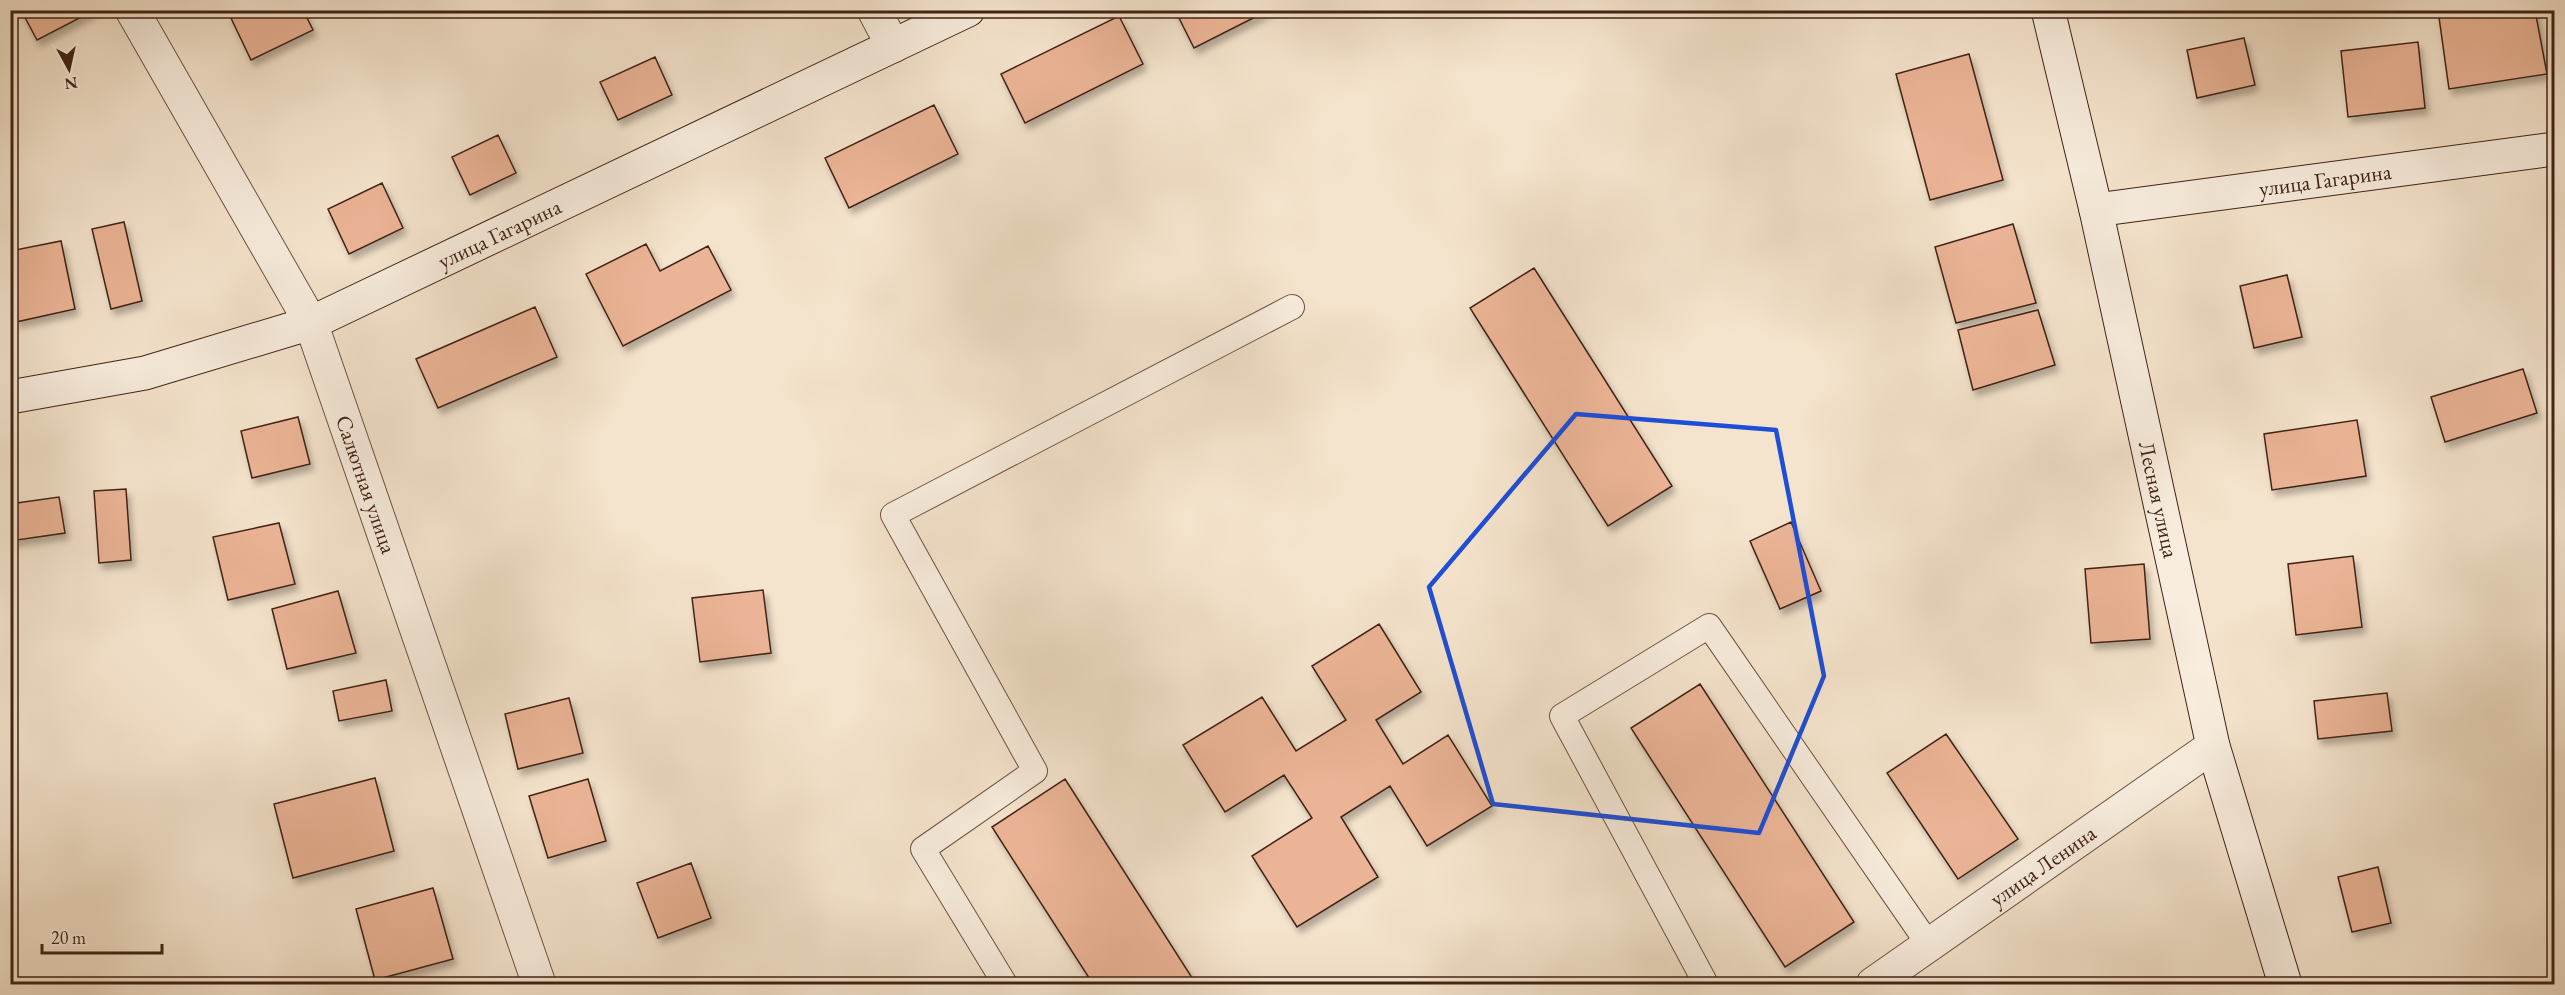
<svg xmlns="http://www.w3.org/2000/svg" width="2565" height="995" font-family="'EB Garamond',serif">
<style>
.building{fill:#ebb496;stroke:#402315;stroke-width:1.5;filter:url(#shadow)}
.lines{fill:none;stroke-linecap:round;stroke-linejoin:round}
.lane-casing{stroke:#6d5343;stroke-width:26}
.street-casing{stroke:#6d5343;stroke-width:35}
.secondary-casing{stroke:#402315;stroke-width:35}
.lane{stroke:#f8edde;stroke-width:24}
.street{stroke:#f8edde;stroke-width:33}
.secondary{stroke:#f8edde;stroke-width:33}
.marked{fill:none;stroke:#1d4ed8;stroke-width:4.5;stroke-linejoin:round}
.labels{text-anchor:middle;stroke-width:5;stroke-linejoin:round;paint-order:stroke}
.street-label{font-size:22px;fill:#402315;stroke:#f8edde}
</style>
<defs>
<filter id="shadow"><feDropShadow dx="3.5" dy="6" stdDeviation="3" flood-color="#0004"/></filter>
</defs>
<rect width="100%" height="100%" fill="#f5e4cd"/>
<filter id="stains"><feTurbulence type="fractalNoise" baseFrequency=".00333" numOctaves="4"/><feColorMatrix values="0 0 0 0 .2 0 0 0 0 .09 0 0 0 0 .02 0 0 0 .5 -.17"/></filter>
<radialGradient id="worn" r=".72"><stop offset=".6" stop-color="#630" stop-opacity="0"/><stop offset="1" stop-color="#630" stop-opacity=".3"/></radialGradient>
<path class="building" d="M21,10H93V11L37,40Z
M242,10H303L313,30L251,60L230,16Z
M1175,10H1269L1194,48Z
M2438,10H2535L2547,74L2449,89Z
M1119,16L1143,64L1025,123L1001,74Z
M2244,38L2255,85L2197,98L2187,50Z
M2418,42L2425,108L2348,117L2341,51Z
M1969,54L2003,180L1930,200L1896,74Z
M655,57L672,95L618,120L600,82Z
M934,105L958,154L849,208L825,158Z
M498,135L516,173L470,195L452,157Z
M382,183L403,228L349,254L328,209Z
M124,222L142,301L111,309L92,229Z
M2013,224L2036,303L1956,323L1935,247Z
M61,241L75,309L16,322L10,299V251Z
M646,244L660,271L708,246L731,290L623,346L586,274Z
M1534,268L1672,486L1608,526L1470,308Z
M2287,275L2302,337L2254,348L2240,286Z
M535,307L557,357L438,408L416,359Z
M2038,310L2055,365L1973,390L1958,330Z
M2523,369L2537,413L2445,442L2431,397Z
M298,417L310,464L252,478L241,431Z
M2357,420L2366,476L2272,490L2264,434Z
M126,489L131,560L99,563L94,491Z
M59,497L65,533L10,541V504Z
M1791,522L1821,591L1780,609L1750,541Z
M279,523L295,584L228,600L213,537Z
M2353,556L2362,627L2296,635L2288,564Z
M2144,564L2150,639L2091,643L2085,569Z
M763,590L771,653L700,662L692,598Z
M338,591L356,653L287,669L272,609Z
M1379,624L1421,692L1376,720L1403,764L1448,735L1492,806L1427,846L1390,786L1341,817L1378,877L1297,927L1252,856L1312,818L1284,775L1225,812L1183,745L1262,697L1296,751L1346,720L1312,666Z
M386,680L392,711L339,721L333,691Z
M1700,684L1854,922L1785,967L1631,728Z
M2387,693L2392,731L2318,739L2314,701Z
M569,698L583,753L518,769L505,714Z
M1946,734L2018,839L1958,879L1887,773Z
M375,778L394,851L293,878L274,804Z
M588,779L606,841L548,858L529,796Z
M1065,779L1196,984H1093L992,827Z
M691,863L711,918L658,938L637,883Z
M2378,867L2391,923L2352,932L2338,877Z
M433,888L453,959L375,980L356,909Z"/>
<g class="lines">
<defs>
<path id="lane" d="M1005,984L923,849L1035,771L893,515L1292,307
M1706,984L1562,716L1709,626L1929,945"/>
<g id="street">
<path id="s1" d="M132,10L311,323L539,984"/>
<path d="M874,10L893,46"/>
<path id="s2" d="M1873,984L2213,746"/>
</g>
<g id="secondary">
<path id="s3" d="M2048,10L2096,210L2213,746L2285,984"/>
<path id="s4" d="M2096,210L2554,149"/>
<path id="s5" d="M10,397L145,373L311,323L968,10"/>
</g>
</defs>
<use href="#lane" class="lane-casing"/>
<use href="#street" class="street-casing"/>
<use href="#secondary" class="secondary-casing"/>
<use href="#lane" class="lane"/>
<use href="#street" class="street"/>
<use href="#secondary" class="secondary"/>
</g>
<path class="marked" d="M1576,414L1776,430L1824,676L1759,833L1493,804L1429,587Z"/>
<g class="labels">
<g class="street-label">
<text dy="8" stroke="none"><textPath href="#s4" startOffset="231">улица Гагарина</textPath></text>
<text dy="8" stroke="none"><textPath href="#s5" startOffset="519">улица Гагарина</textPath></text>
<text dy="8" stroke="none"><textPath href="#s1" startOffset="531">Салютная улица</textPath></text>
<text dy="8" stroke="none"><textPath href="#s3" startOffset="502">Лесная улица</textPath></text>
<text dy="8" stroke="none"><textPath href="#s2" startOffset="207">улица Ленина</textPath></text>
</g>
</g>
<rect width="2565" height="995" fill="none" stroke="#f5e4cd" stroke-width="36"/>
<rect x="12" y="12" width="2541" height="971" fill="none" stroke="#402315" stroke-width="3"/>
<rect x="18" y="18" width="2529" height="959" fill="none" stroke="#402315" stroke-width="1.5"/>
<g transform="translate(69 69) rotate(172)" stroke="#f8edde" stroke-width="4.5" paint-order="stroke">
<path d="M0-4.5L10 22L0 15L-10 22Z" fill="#402315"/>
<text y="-9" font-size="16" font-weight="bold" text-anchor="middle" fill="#402315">N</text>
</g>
<path d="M42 944v9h120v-9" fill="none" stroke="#402315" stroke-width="3"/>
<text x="51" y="944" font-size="18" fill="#402315" stroke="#f8edde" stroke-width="4.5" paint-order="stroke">20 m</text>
<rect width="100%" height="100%" filter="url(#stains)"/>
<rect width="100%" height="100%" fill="url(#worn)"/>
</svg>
